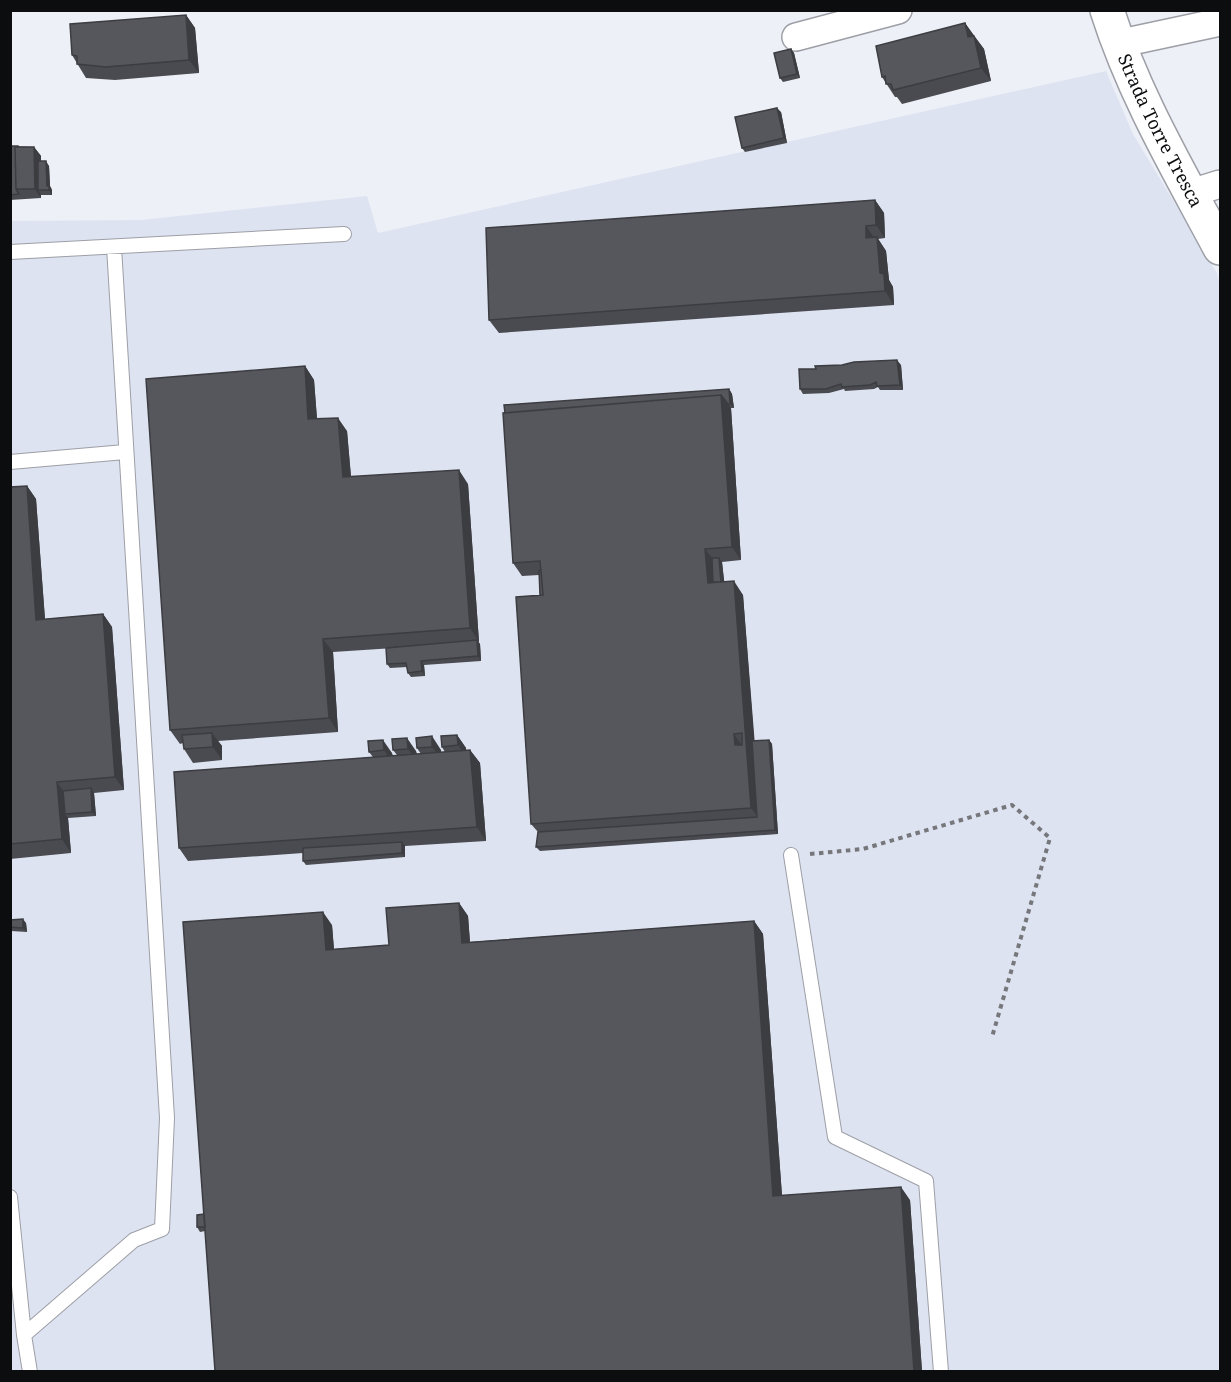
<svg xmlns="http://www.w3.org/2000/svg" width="1231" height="1382" font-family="'Noto Serif',serif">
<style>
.built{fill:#dee3f1}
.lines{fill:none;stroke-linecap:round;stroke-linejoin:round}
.lane-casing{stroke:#9d9fa6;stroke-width:16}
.street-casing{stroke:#9d9fa6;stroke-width:30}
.secondary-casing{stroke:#9d9fa6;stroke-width:36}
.path{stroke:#75777b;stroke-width:4;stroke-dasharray:4.5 4.5;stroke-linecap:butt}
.lane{stroke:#fff;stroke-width:14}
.street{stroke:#fff;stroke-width:27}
.secondary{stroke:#fff;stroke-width:33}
.wall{fill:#494b50}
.shaded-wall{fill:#3c3d41}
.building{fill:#55575d;stroke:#3c3d41;stroke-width:1.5;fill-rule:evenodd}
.labels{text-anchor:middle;stroke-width:6;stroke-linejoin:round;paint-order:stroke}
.street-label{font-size:18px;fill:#0c0d0f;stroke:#fdfeff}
</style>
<rect width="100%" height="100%" fill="#edf0f7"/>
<path class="built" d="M1106,71L1133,134L1217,273L1220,286V1371H11L10,221L141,220L367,196L378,233Z"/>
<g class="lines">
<defs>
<path id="lane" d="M10,252L344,234
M10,462L125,452
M791,855L835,1137L926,1181L941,1372
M10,1197L24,1335L30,1372
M24,1335L134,1240L162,1229L167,1118L114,247"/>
<path id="street" d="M796,37L898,10
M1117,44L1220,22
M1191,193L1220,184"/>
<g id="secondary">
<path id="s1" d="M1107,10C1134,95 1179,171 1220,248"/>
</g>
</defs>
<use href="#lane" class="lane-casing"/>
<use href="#street" class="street-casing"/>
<use href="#secondary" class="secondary-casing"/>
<path class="path" d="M810,854L863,849L1012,805L1050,838L992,1037"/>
<use href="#lane" class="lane"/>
<use href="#street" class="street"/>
<use href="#secondary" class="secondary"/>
</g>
<path class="wall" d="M186,15L195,28L199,73L115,80L86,78L72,55Z
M965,23L984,49L991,81L902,104L897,97H895L882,77Z
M791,49L794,53L800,78L783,82L780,78Z
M781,112L787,143L745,152L742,148Z
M10,146L34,147L41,156V161L49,166L50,186L52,190V195H41V198L10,200Z
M875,200L884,213L885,238L878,239L886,251L889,280L893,287L894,305L499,333L489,320Z
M901,365L903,390H880L878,387L874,389L845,391L844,389L829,393L803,394L800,389L816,369Z
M305,366L314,380L317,419L347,431L351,476L468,484L479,642H478L480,644L481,661L424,665L425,676L411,677L408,673L407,667L390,668L387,664L394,648L333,652L338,732L218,741L222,746V760L193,763L184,749L183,743L180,744L170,730Z
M729,389L732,394L734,408H731L741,560L722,562L724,582L743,595L754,740H769L772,744L778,834L540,851L536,847L538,832L531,824L540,595L539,575L522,576L513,563Z
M27,486L36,499L45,619L103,614L112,627L124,790L94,793L96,816L68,818L71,853L10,859V487Z
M457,735L466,748V750H470L480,763L486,841L405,846V857L306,865L303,861V853L188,861L179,848L373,757L369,752L368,741L392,753L393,756L397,755L393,750L392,739L416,751L417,754H421L417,748L416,738L441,750V752H445L442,747Z
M459,903L468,916L470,942L754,921L763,934L782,1196L910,1200L922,1371H215L205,1231L200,1232L197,1227L204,1214L332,925L334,949L389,945Z
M10,920L26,923L27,932L11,931Z"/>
<path class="shaded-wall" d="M186,15L195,28L199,73L189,60Z
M965,23L974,36L968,37Z
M974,36L984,49L991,81L981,68Z
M791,49L794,53L800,78L797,74Z
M777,108L781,112L787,143L784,138Z
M34,147L41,156V190H38L41,195V198L35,189Z
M46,161L49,166L50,186L52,190V195L47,186Z
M875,200L884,213L885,238L876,225Z
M866,226L875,239L866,238Z
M877,237L886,251L889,280L893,287L894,305L885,291L880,273Z
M897,360L901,365L903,390L900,385Z
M305,366L314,380L318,432L308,419Z
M729,389L732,394L734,408L730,404Z
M721,395L731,408L741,560L732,547Z
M338,418L347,431L352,490L343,477Z
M459,470L468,484L479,642L470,628Z
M27,486L36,499L46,633L36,620Z
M705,549L715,562L713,583H708Z
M719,558L722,562L725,588L722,583Z
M734,581L743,595L761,821L751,808Z
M103,614L112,627L124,790L115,777Z
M323,639L333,652L338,732L329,718Z
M477,640L480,644L481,661L478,656Z
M421,661L424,665L425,676L422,671Z
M212,733L222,746V760L213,747Z
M734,734L743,747L735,745Z
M457,735L466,748L467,759L458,745Z
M432,736L441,750L442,760L432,747Z
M407,738L416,751L417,762L408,749Z
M383,740L392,753L393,764L384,750Z
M769,740L772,744L778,834L775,830Z
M470,750L480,763L486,841L477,827Z
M57,782L66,795L65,814L68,818L71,853L62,839Z
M91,788L94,793L96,816L92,812Z
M402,842L405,846V857L402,853Z
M459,903L468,916L471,956L462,943Z
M323,912L332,925L335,963L326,950Z
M23,919L26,923L27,932L23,928Z
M754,921L763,934L783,1209L773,1196Z
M901,1187L910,1200L922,1371H914Z"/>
<path class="building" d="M186,15L189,60L106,67L77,64V56L72,55L70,24Z
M965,23L968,37L974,36L981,68L893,90L891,84H886L885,76L882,77L876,46Z
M791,49L797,74L780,78L774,53Z
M777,108L784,138L742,148L735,117Z
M10,146H18V147H15L16,189L19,194L10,195Z
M15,147H34L35,189H16Z
M38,161H46L47,186H49V190H38Z
M875,200L876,225L866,226V238L877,237L880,273L884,274L885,291L489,320L486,228Z
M897,360L900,385L877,386L876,382L870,385L842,387L841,384L826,389H800L799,369H816L815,366L842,365L854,362Z
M305,366L308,419L338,418L343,477L459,470L470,628L323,639L329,718L170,730L146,379Z
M729,389L730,404H728L721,395L505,413L504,405Z
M721,395L732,547L705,549L708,583L734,581L751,808L531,824L516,597L543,595L540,561L513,563L503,413ZM742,733V745H735L734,734Z
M27,486L36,620L103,614L115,777L57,782L62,839L10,844V487Z
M712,558H719L721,582H713Z
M539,570H541L543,595H540Z
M477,640L478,656L421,661L422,671L408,673L406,663L387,664L386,648Z
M212,733L213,747L184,749L182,735Z
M457,735L458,745L442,747L441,736Z
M432,736V747L417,748L416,738Z
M407,738L408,749L393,750L392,739Z
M383,740L384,750L369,752L368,741Z
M769,740L775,830L536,847L538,832L757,817L752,741Z
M470,750L477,827L179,848L174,772Z
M91,788L92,812L65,814L63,791Z
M402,842V853L303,861V848Z
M459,903L462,943L754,921L773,1196L901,1187L914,1371H215L183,922L323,912L326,950L389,945L386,908Z
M23,919V928L10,927V920Z
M204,1214L205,1227H197V1215Z"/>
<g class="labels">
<g class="street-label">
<text dy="6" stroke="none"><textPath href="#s1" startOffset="132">Strada Torre Tresca</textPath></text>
</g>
</g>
<rect width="1231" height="1382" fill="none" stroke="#0c0d0f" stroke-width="24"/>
</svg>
